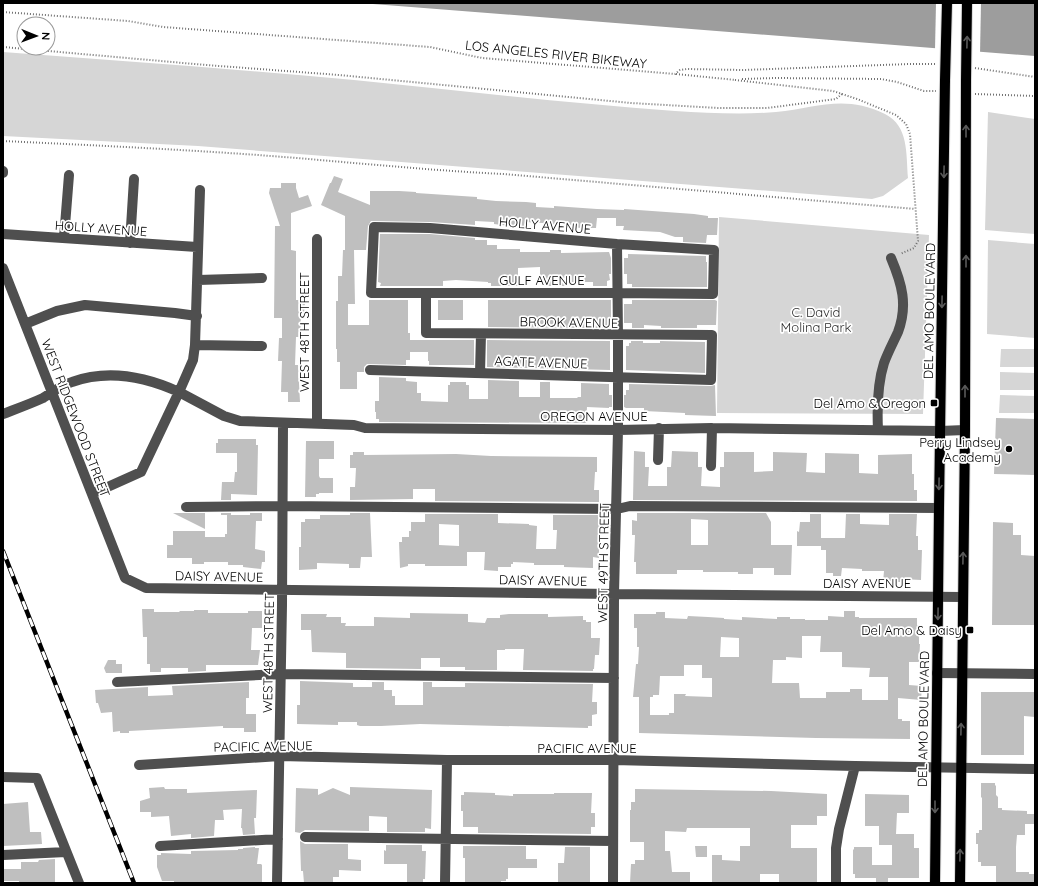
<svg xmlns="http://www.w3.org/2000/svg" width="1038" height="886" font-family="Quicksand,sans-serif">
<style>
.green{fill:#d6d6d6}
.water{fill:#9d9d9d}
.pier{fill:#fff}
.building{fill:#bfbfbf;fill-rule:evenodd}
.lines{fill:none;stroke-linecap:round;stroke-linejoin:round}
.major-casing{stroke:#dbdbdb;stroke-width:12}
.path{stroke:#717171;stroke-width:2;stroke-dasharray:1 2;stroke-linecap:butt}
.minor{stroke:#4f4f4f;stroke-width:10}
.major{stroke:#000;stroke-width:10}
.rail-casing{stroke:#000;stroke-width:4.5}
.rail{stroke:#fff;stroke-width:3;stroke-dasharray:9;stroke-linecap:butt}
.major-bridge-casing{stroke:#dbdbdb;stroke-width:12;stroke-linecap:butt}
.major-bridge{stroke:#000;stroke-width:10}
.oneway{stroke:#595959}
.poi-dot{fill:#000;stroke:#fff;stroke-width:1.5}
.labels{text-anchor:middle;stroke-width:3.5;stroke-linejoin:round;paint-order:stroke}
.street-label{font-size:13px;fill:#000;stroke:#fff}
.park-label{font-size:13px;fill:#2d2d2d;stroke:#fff}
.poi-label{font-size:13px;fill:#000;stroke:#fff;text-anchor:end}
</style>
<rect width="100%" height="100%" fill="#fff"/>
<path class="green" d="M3,52C120,61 237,69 354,80C461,91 568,103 675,111C708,113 743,115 776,112C817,108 844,94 885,114C909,126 906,154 908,178L883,196L872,199L198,146L3,136Z
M988,112L1035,119V234L985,230Z
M719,217L929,235L923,414L717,413Z
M988,240L1035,244V338L987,334Z
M1001,349H1035V367H1000Z
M1000,372L1035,373V390H1000Z
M1000,395L1035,396V413H999Z"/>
<path class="water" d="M360,3H1035V56Z"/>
<path class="pier" d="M936,3H981L980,54L935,50Z"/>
<path class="building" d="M334,176L343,179L338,192L370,205V191H399L416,192V193L477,197V199L496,201L526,202L536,203V207L554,208V206L597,209L624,210V209L694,214L708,216V218H718L717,235H707L706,243L683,242V237H675L660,232L623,230L624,226H616V218H597L596,228H584L543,226V223L525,222L524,226H511L494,224V222L475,221V225L430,222L371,221L368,226L366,250H354L355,304H348V325H369V300H408V333H410V340H474V365H429V361H428V352H410V360H406V365L367,364L364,367V372H357V389H340V362H337V349H336V301H338V276H342L343,250H345V216L321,205L330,183H331Z
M281,183H296V188L299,198L308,195L312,206L291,213V250L296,251V300H300V303H305L304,315H301L300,337H296L295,365H298L300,402H288V392H281L282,361H278L279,338H282V318H274L275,226H280L269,193L270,188H281Z
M380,234H430L475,238V240H487V245H497V249H520V252H550V250H561V253L609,252L611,258V274H609L610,280L607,281V286H593V282H568V286H542V277H540V267L518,268V286H491V283H488V282L456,280L443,281V286H380L381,283L378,282Z
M628,254L706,256V262H707V287H632V284H627V274H624V258H628Z
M438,300H463V320H438Z
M488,300H611V324L610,328L488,327Z
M632,300H715L717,301L716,325H697V328H661V326L644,325V328H632V323H624V304H632Z
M487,340L610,341V370L487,367Z
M631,341H643V343H660V341L705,342V373L626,370V346H629V343H631Z
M379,377L406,378V381L417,382V393H421V401L448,402V385H450V382H466V385H469V399H488V380L519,381V397H540V382H550V398H577L578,397H581V383L609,384V395H612V407H609V408L587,407L586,423L379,422V419H376V412H375V401H379Z
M629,384L711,386L715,385L716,416L685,415V413L644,411V408H626L624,407V395H626V390H629Z
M996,418L1035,419V475L994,474Z
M218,439H256V445H258L257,495L231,494V500H221L222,482H234L235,472H237V453H216V443H218Z
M306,441H334V459H319V476L320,478H333V493H319V494H316V497H305Z
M634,451L645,452V467H649L648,486H667V467H671L672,451L698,452V467H702L701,486L720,487V467H724V452H754V472L773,471V452L807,453L806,472L825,473V453L859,454V473L878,474V455L912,454V474H914V490H917V501L633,500Z
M353,452H364V455L456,454L491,456L597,457V472H595L594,490H599V502L435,501V489H413V499L350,500V487H355L356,468H350V455H353Z
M173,513H205V529Z
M221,513H231V515H250V513H262V521H256L255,549L265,551V562H262L261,569L243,567V565H228V562H204V564H192V558H167V545H173V531H205V537H225V534H227V515H221Z
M350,513H370L372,557H361L360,568H349V564L317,563V569L299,570V547H301V522H305V519H320V515H350Z
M637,513H766L771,522V545H792L791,575H774V568H753V574H738V572H703V570H677V574H636V562H634L635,535H632V520L637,521ZM691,519L708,520V545H691Z
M425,514H498V523L529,524V525L537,526L536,549H556L557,530H553V515H599V558L593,557V568L564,567V565H534V563L513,562V564H511V567H498V571L484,570L485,552H467V566H425V564H408V566L400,568L399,542H402V537H409V531H411V522H425ZM439,524L459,525V546L439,545Z
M810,514H821V538H845L846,514H860V524L889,525V514H917L916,536H918V550H922L921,580L902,579V582H883L884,571H862V569L842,568L841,576H833V573H826V550H821V546H797V531L799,532L800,522H810Z
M993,522L1013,523V535H1021V555L1035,556V625H992Z
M142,609H154V612H179L180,611H194V610H208V613H248V611H262V628H252L251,650H260L258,665H206V671L188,672V668H161V672H150V664H147V637H143Z
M844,611H855V617H859V618H917V625H919V644H920L919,662H909V685L922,686L921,700L898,698V719H902V721H910V739L816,738L639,733V697H633L636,664H638L639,647H637V628H634V614H656V612H665V618L687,619L688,616L708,617L724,618V619L742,620V617L777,619V617H790V619H805V620H828V616L844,617ZM802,636H821L820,652H842V667L870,668L869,677H888V700H862V689H850V692H826V698H800L799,683H772L773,660H786V657L802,658ZM721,637L739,638V657H720ZM684,665H702V678H712V697L685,696L686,694H674V713H669V715H650V697H653V695H659L660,676H684Z
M410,613L468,614V622L485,623L487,618H500V615L509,614H548V617L583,616V620H586V622H591V638H600L599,655H595L594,669H593V671L523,670L524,649H505V650H497V670H465V667H440V658H421V669L346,668V653L312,652L311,630H301V614H327L326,617H341V623H346L345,626H374V617L410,618Z
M108,660H116V664H122V673H106L104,668Z
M300,681L353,683V687H372V682H384V690H392V696H395V705H423V682H432V687H465V683L593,684L592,702H597V714L592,715V726H588V728L420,724L381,726H360L357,725V722H338V725L297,724V705H300Z
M249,682V698H246V714H256V732H244V728H223V726L129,731V733H120V731L113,732L112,712L101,713L98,703H96L95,690L148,687V696L173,695L172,686Z
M981,692H1035V717L1024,716V755H981Z
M981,783H995V786L996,785V795L998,797V808H1002V810L1027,811V814H1035V824H1025V835H1017L1016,847V872H1029V874H1035V883H996V866H981V862H978V844H976V833H979V830H982V798L981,797Z
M164,787L165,789H187V793L257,790L256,818H254L255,834L243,835L242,828H241L242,809L223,810L224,820H215L214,836L191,838V834L171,836L169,816L151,817V812H140V801L150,798L149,788Z
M350,787L432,790L431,829L425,828V832H387V817L369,816V831L305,830L300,833L295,832L296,788L318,789V795L333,788L350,795Z
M635,789L771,791L827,794V816H817V825H791V848H817V883H779V874H760V883H712V855H722V860L740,861V846H750V828H687L686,832L665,831V851H670L672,872H690V883H630L631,864H635V860H644V842H630V810H631V802H635Z
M464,792L495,793V795L513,796V794H554V793H592L591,813H595V827H591V834L478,833V827H463V811H461V795H464Z
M865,794L909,795V813H897L896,834H914V848H919V878H888V883H876V878H855V874H853V849L854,850V847H872V865H892V845H879V826H865Z
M28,802L30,832H41L42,844L3,846V804Z
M300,841L305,844H348V859L361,860V871L339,870V877H333V883H304L303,871H301Z
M386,845H422V851H426L425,879H423V883H407V864H384V850L386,851Z
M463,846H526V859H537V868H508V879H506V881H501V883H465V858H463Z
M695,846H707V857H696Z
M255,847V848H259L257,864H261L262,865V883H174V881H162L157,867V855H161V853L191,854V851L238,850V849H243V848Z
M565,847H590V883H558V863H564Z
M55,859V883H19V881H4V869H21V862H38L39,860Z"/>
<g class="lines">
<defs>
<path id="major" d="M935,883L939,508L945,80
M960,883L965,430L966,80"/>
</defs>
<use href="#major" class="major-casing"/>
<path class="path" d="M3,12L128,21L163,27L430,47L482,58L675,74L680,70L687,69L743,70L910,64H935
M3,47L206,65L339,75L631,103L718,108H767L836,99L842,94
M975,68L1035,77
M676,74L736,80
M742,79L775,78L881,79L897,82L924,91H936
M735,80L833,91L857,99L896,115L906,124L910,134L918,241L914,248L900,254
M975,94L1035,96
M3,141C88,145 173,149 258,155C339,161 421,170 503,174L915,209"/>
<path class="minor" d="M3,173V171
M374,227L430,228L617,244L714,250L713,294L617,293H371Z
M3,234L197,247
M64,238L69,175
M317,239V424
M130,243L134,179
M3,268L125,578L146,588L614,594L963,597
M198,280L262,278
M25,324L57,311L85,305L175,313L197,316
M195,345L262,346
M370,370L711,380L712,335L426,333V293
M480,373L481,334
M3,414C16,409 30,404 43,398C52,392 62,385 72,382C108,369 146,377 179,392L193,360L195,345L200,190
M878,430C877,408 877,385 884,363C888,352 893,343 898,332C908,305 902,284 891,258
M658,460L659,428
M711,466L712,428
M92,494L141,472L179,392L224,416L240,421L354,425L365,428L618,430L712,428L940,431L965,430
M186,507L282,506L617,509L630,506L939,508
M937,673L1035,674
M117,682L281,674L614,678
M139,765L280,756L447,760H614L855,766L1035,769
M3,777L37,778L79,883
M305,837L613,841
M160,846L278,839
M3,855L66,852
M277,883L282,605L283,424
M445,883L447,760
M613,883L614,594L618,430V336L617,244
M836,883V848L839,829L855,766"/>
<use href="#major" class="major"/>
<defs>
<path id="rail" d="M3,551L134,883"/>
</defs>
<use href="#rail" class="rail-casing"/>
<use href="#rail" class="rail"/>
<defs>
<path id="major-bridge" d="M945,80L947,3
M966,80L967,3"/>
</defs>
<use href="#major-bridge" class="major-bridge-casing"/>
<use href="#major-bridge" class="major-bridge"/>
</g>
<defs><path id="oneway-shaft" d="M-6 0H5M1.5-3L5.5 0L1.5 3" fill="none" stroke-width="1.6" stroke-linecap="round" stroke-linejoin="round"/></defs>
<g class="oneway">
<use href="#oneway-shaft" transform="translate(967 42) rotate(-89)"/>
<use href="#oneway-shaft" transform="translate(966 131) rotate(-90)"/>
<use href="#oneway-shaft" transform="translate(944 172) rotate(91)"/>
<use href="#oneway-shaft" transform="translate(966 261) rotate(-90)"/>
<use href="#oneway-shaft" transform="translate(942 302) rotate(91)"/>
<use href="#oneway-shaft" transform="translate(965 391) rotate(-90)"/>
<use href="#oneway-shaft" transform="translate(939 484) rotate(91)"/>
<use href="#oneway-shaft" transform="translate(963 558) rotate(-89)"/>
<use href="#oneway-shaft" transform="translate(938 614) rotate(91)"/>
<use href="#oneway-shaft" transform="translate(961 729) rotate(-89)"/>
<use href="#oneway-shaft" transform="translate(935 807) rotate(90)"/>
<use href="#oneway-shaft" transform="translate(960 855) rotate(-89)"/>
</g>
<g class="poi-dot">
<rect x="930" y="399" width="8" height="8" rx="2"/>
<circle cx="1009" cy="449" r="4"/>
<rect x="966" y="626" width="8" height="8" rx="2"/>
</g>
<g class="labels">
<g class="street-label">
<text transform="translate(556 54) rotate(6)" y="5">LOS ANGELES RIVER BIKEWAY</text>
<text transform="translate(545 225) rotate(5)" y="5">HOLLY AVENUE</text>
<text transform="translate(101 228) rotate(4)" y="5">HOLLY AVENUE</text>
<text x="542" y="285">GULF AVENUE</text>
<text transform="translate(929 311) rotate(-89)" y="5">DEL AMO BOULEVARD</text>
<text transform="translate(569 322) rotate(1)" y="5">BROOK AVENUE</text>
<text transform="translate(304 332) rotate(-90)" y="5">WEST 48TH STREET</text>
<text transform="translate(541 362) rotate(2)" y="5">AGATE AVENUE</text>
<text x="594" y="421">OREGON AVENUE</text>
<text transform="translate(76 418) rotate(69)" y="5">WEST RIDGEWOOD STREET</text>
<text transform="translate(603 563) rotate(-89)" y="5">WEST 49TH STREET</text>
<text transform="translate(219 576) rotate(1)" y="5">DAISY AVENUE</text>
<text transform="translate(543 580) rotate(1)" y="5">DAISY AVENUE</text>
<text x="867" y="588">DAISY AVENUE</text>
<text transform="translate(268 653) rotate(-89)" y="5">WEST 48TH STREET</text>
<text transform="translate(923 719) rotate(-89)" y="5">DEL AMO BOULEVARD</text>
<text transform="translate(263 746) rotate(-1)" y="5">PACIFIC AVENUE</text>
<text x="587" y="753">PACIFIC AVENUE</text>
</g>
<g class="park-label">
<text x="816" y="317">C. David<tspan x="816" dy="15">Molina Park</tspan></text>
</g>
<g class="poi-label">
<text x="926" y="408">Del Amo &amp; Oregon</text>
<text x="1001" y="447">Perry Lindsey<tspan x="1001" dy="15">Academy</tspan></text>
<text x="962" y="635">Del Amo &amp; Daisy</text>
</g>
</g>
<rect width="1038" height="886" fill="none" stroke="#000000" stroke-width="8"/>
<g transform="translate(36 36) rotate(91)"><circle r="19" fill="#ffffff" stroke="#999999"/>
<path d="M0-3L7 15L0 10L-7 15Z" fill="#000000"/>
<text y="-6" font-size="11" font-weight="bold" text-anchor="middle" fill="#000000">N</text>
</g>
</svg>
